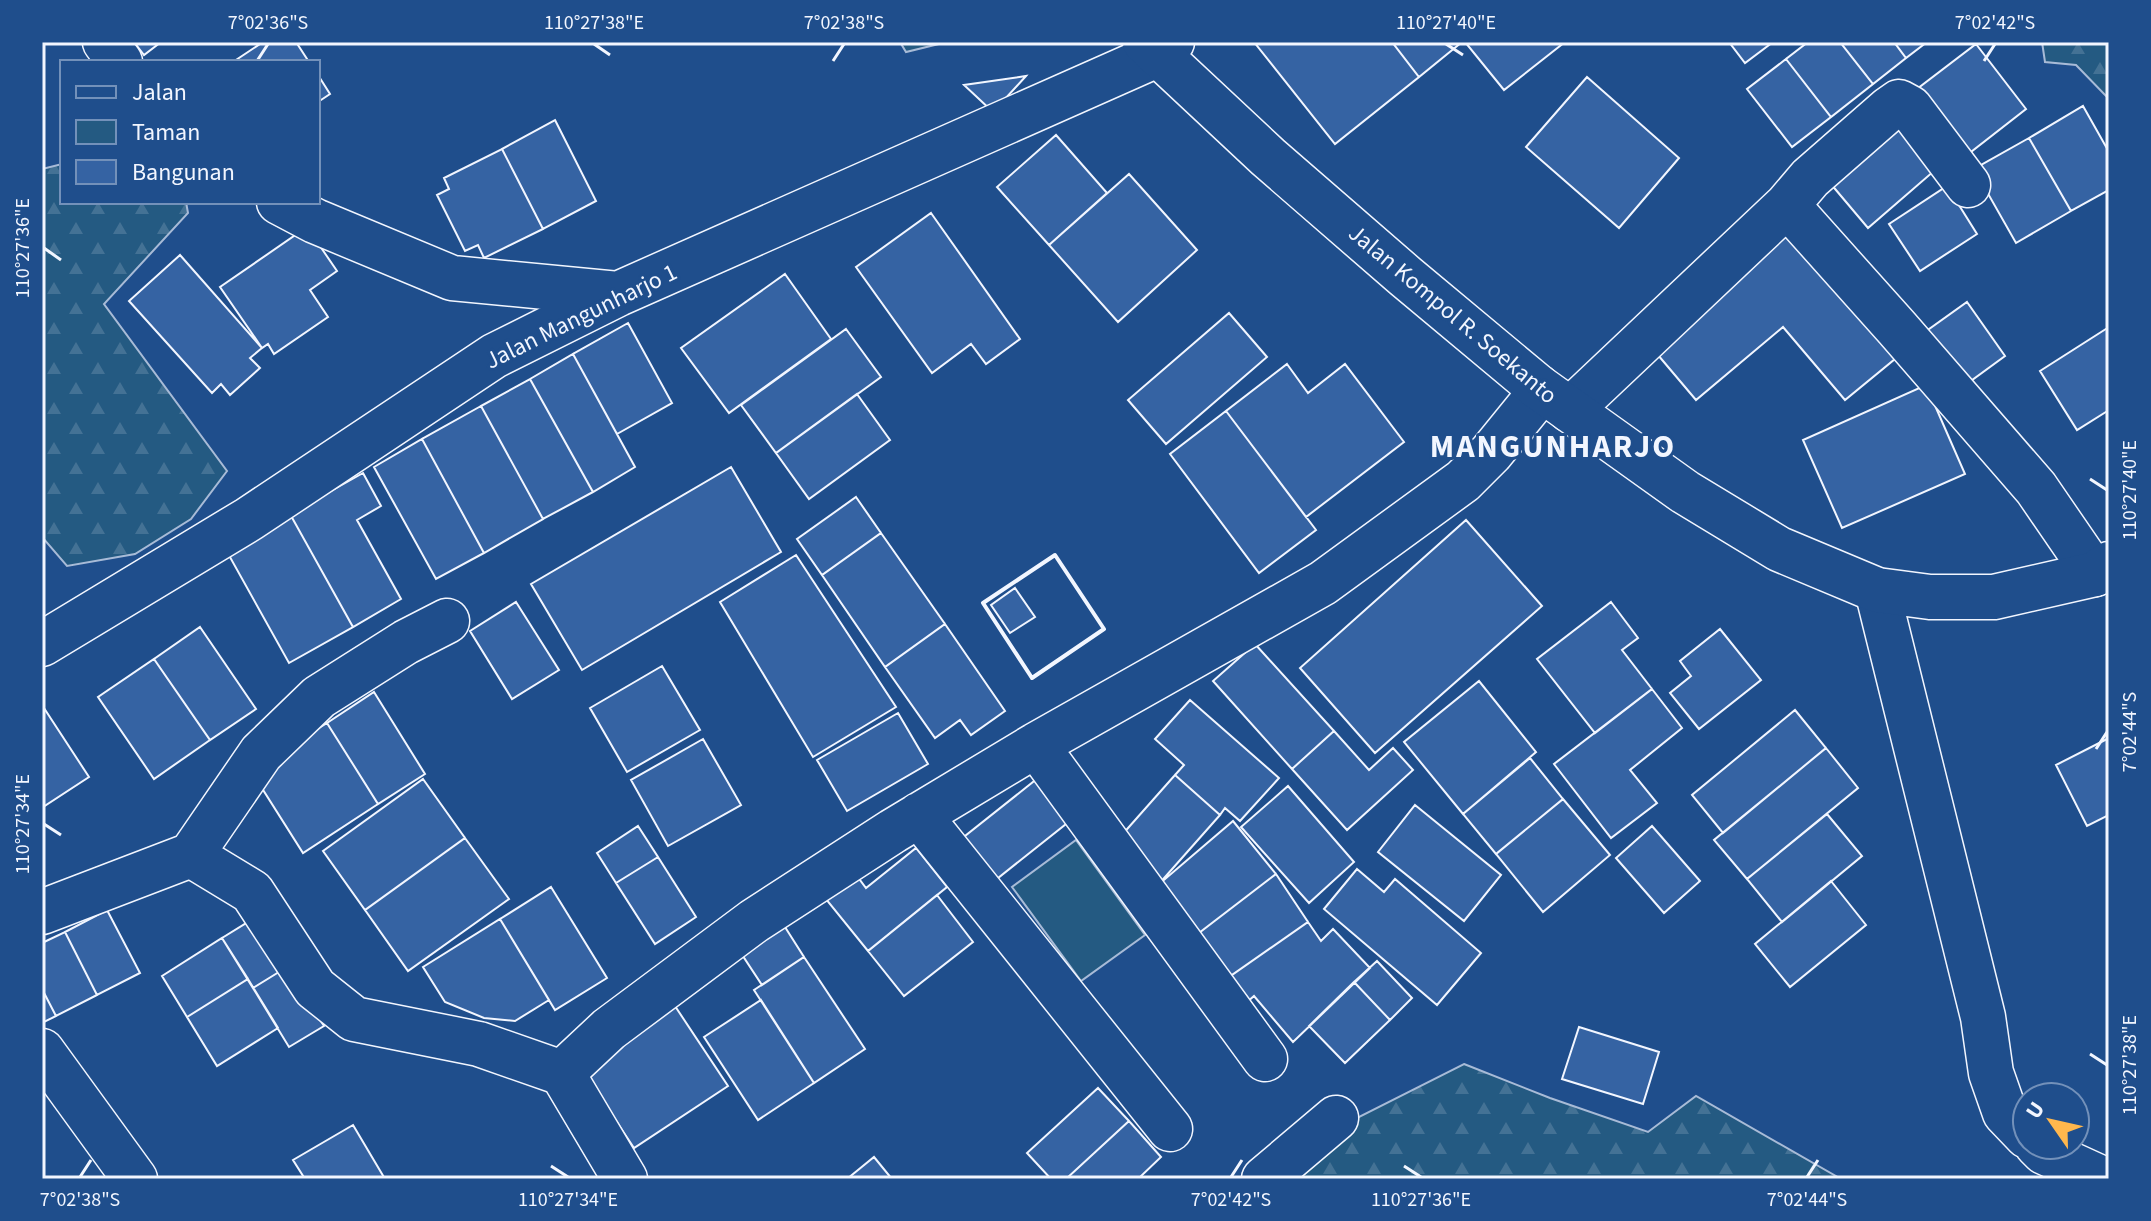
<svg xmlns="http://www.w3.org/2000/svg" width="2151" height="1221" font-family="'Source Sans 3',sans-serif">
<style>
.green{fill:#245a82;stroke:#a8bbd7;stroke-width:2}
.forest{fill:url(#forest-firs);stroke:#a8bbd7;stroke-width:2}
.building{fill:#3563a3;stroke:#f2f6ff;stroke-width:2}
.lines{fill:none;stroke-linecap:round;stroke-linejoin:round}
.minor-casing{stroke:#f2f6ff;stroke-width:47}
.major-casing{stroke:#f2f6ff;stroke-width:47}
.minor{stroke:#1f4e8c;stroke-width:44}
.major{stroke:#1f4e8c;stroke-width:44}
.wall{stroke:#f2f6ff;stroke-width:4}
.ticks{fill:none;stroke:#f2f6ff;stroke-width:3}
.labels{text-anchor:middle;stroke-width:6;stroke-linejoin:round;paint-order:stroke}
.street-label{font-size:24px;fill:#f2f6ff;stroke:#1f4e8c}
.district-label{font-size:32px;font-weight:bold;letter-spacing:2px;fill:#f2f6ff;stroke:#1f4e8c}
.neatline{fill:none;stroke:#f2f6ff;stroke-width:3}
.ticks-label{font-size:20px;text-anchor:middle;fill:#f2f6ff}
</style>
<defs>
<pattern id="forest-firs" width="22" height="20" patternUnits="userSpaceOnUse" patternTransform="scale(2)"><rect width="22" height="20" fill="#245a82"/><path d="M5 1l3.5 6h-7zM16 11l3.5 6h-7z" fill="#447295"/></pattern>
</defs>
<rect width="100%" height="100%" fill="#1f4e8c"/>
<path class="green" d="M1076,840L1145,935L1081,981L1012,887Z"/>
<path class="forest" d="M900,42H947L906,52Z
M2042,42H2109V99L2076,65L2045,62Z
M62,164V202H186L188,213L104,304L227,471L191,519L135,554L67,566L42,537V169Z
M1464,1064L1550,1098L1648,1132L1696,1096L1841,1179H1284L1333,1130Z"/>
<path class="building" d="M134,42H161L144,55Z
M263,42H296L309,62H233Z
M1254,42H1392L1419,77L1335,144Z
M1392,42H1462L1419,77Z
M1465,42H1565L1504,90Z
M1729,42H1773L1745,63Z
M1808,42H1840L1873,84L1831,117L1786,59Z
M1840,42H1894L1906,58L1873,84Z
M1894,42H1927L1906,58Z
M1976,44L2026,109L1967,155L1917,89Z
M1786,59L1831,117L1792,147L1747,89Z
M318,75L330,94L318,102Z
M1026,76L993,112L964,85Z
M1587,77L1679,158L1619,228L1526,147Z
M2083,106L2109,152V190L2071,211L2029,138Z
M555,120L596,201L543,229L502,149Z
M1892,121L1934,171L1868,228L1825,177Z
M1056,135L1107,193L1049,245L997,187Z
M2029,138L2071,211L2016,243L1974,169Z
M502,149L543,229L484,258L478,245L465,251L437,195L449,189L444,178Z
M1129,174L1197,250L1118,322L1049,245Z
M1947,186L1977,234L1920,271L1889,224Z
M931,213L1020,339L986,364L971,344L932,373L856,267Z
M1792,221L1901,354L1845,400L1783,327L1696,400L1647,342Z
M307,227L337,271L310,290L328,317L274,354L268,344L262,348L220,287Z
M180,255L262,348L250,358L260,368L230,395L221,384L212,393L129,301Z
M785,274L831,339L729,413L681,348Z
M1967,302L2005,356L1957,391L1918,337Z
M1229,313L1267,357L1166,444L1128,400Z
M628,323L672,403L617,434L573,354Z
M2109,327V410L2077,430L2040,371Z
M846,329L881,377L776,453L741,405Z
M573,354L635,467L593,492L530,379Z
M1287,364L1308,393L1345,364L1404,442L1306,517L1226,411Z
M530,379L593,492L543,519L481,406Z
M1926,385L1965,474L1842,528L1803,440Z
M857,394L890,440L809,499L776,453Z
M481,406L543,519L484,553L422,439Z
M1226,411L1316,530L1259,573L1170,454Z
M422,439L484,553L436,579L374,467Z
M731,467L781,552L582,670L531,584Z
M363,473L381,506L357,520L401,599L353,627L290,514Z
M856,497L881,533L822,575L797,539Z
M290,514L353,627L289,663L226,550Z
M1466,520L1542,606L1375,753L1300,668Z
M881,533L945,624L885,667L822,575Z
M796,555L896,707L813,757L720,602Z
M1015,588L1035,617L1010,633L991,605Z
M516,602L559,670L512,699L470,631Z
M1611,602L1638,638L1622,650L1652,689L1595,733L1537,659Z
M945,624L1005,711L971,735L960,720L935,738L885,667Z
M200,627L256,709L210,740L154,659Z
M1720,629L1761,680L1699,729L1670,693L1691,676L1680,661Z
M1255,644L1334,731L1292,769L1213,681Z
M154,659L210,740L154,779L98,697Z
M662,666L700,730L627,772L590,708Z
M1479,681L1536,752L1463,814L1404,742Z
M1652,689L1682,728L1630,770L1657,803L1611,838L1554,764Z
M374,692L425,774L378,804L327,723Z
M1190,700L1279,778L1240,821L1225,808L1220,815L1175,775L1184,765L1155,739Z
M42,705L89,777L43,807L42,805Z
M1795,710L1826,748L1723,833L1692,795Z
M898,713L928,764L847,811L817,760Z
M327,723L378,804L303,853L251,771Z
M1334,731L1369,770L1393,748L1413,770L1347,830L1292,769Z
M2109,738V815L2087,826L2056,765Z
M703,739L741,805L668,846L631,780Z
M1826,748L1858,788L1747,879L1714,840Z
M1530,758L1563,799L1496,854L1463,814Z
M1175,775L1220,815L1158,885L1113,845Z
M1038,778L1071,820L993,882L960,840Z
M423,779L465,838L365,910L323,851Z
M1288,786L1354,862L1309,903L1241,827Z
M1563,799L1610,855L1543,912L1496,854Z
M1415,805L1501,875L1464,921L1378,852Z
M1827,814L1862,856L1782,922L1747,879Z
M1233,821L1276,874L1199,933L1158,885Z
M638,826L658,857L616,883L597,853Z
M1652,826L1700,881L1664,913L1616,858Z
M465,838L509,899L408,971L365,910Z
M916,848L947,887L868,951L821,893L851,868L866,888Z
M658,857L696,917L655,944L616,883Z
M1357,869L1384,892L1395,879L1481,953L1437,1005L1324,909Z
M1276,874L1308,922L1229,977L1199,933Z
M1831,881L1866,925L1790,987L1755,944Z
M551,887L607,978L555,1010L500,919Z
M937,895L973,942L904,996L868,951Z
M107,910L140,973L97,995L65,932Z
M778,916L804,957L762,985L735,944Z
M256,917L287,967L253,988L222,938Z
M500,919L549,1000L515,1021L484,1018L445,1002L423,967Z
M1308,922L1321,941L1333,929L1370,968L1293,1042L1254,996L1246,1003L1229,977Z
M65,932L97,995L56,1016L42,989V943Z
M222,938L248,979L187,1017L162,976Z
M804,957L865,1049L814,1083L754,990Z
M1377,961L1412,998L1390,1020L1354,982Z
M287,967L324,1026L289,1047L253,988Z
M248,979L278,1028L217,1066L187,1017Z
M1354,982L1390,1020L1345,1063L1309,1026Z
M42,989L56,1016L42,1023Z
M671,1000L728,1086L634,1148L577,1062Z
M761,1000L814,1083L758,1120L704,1037Z
M1579,1027L1659,1052L1643,1104L1562,1079Z
M1098,1088L1129,1121L1066,1179H1051L1027,1153Z
M1129,1121L1161,1157L1138,1179H1066Z
M353,1125L385,1179H305L293,1160Z
M874,1157L892,1179H847Z"/>
<g class="lines">
<defs>
<path id="minor" d="M105,42L120,62
M279,202L315,221L452,278L618,294
M1787,205L1897,328L2036,488L2095,574
M1570,410L1787,205L1810,178L1889,109L1899,102L1910,108L1968,185
M1877,590L1983,1017L1991,1073L2005,1113L2027,1136
M42,644L249,519L494,356L618,294L1157,55L1172,42
M1036,745L1265,1059
M919,815L1170,1129
M191,855L261,753L319,697L406,642L447,621
M42,912L191,855L252,892L315,988L354,1019L479,1044L562,1073L609,1029L754,921L893,831L1036,745L1323,583L1463,481L1491,453L1530,405L1538,387
M42,1051L135,1179
M562,1073L625,1179
M2037,1145L2044,1152L2103,1179
M1264,1179L1336,1118"/>
<path id="major" d="M1145,42L1268,157L1405,276L1538,387L1685,492L1779,549L1877,590L1930,597H1994L2095,574L2109,564"/>
</defs>
<use href="#minor" class="minor-casing"/>
<use href="#major" class="major-casing"/>
<use href="#minor" class="minor"/>
<use href="#major" class="major"/>
<path class="wall" d="M1055,555L1104,629L1032,678L983,603Z"/>
</g>
<path class="ticks" d="M594,44L610,55M1446,44L1463,55M257,61L268,44M833,61L844,44M1984,61L1995,44M44,248L61,260M2090,479L2107,490M2096,749L2107,732M44,824L61,835M2090,1054L2107,1065M551,1166L568,1177M1404,1166L1421,1177M80,1177L91,1160M1231,1177L1242,1160M1807,1177L1818,1160"/>
<g class="labels">
<g class="street-label">
<text transform="translate(1453 314) rotate(40)" y="8">Jalan Kompol R. Soekanto</text>
<text transform="translate(581 316) rotate(-26)" y="8">Jalan Mangunharjo 1</text>
</g>
<g class="district-label">
<text x="1553" y="457">MANGUNHARJO</text>
</g>
</g>
<rect width="2151" height="1221" fill="none" stroke="#1f4e8c" stroke-width="88"/>
<rect x="60" y="60" width="260" height="144" fill="#1f4e8c" stroke="#7391ba" stroke-width="2"/>
<rect x="76" y="86" width="40" height="12" fill="#1f4e8c" stroke="#7391ba" stroke-width="2"/>
<text x="132" y="100" font-size="24" fill="#f2f6ff">Jalan</text>
<rect x="76" y="120" width="40" height="24" fill="#245a82" stroke="#7391ba" stroke-width="2"/>
<text x="132" y="140" font-size="24" fill="#f2f6ff">Taman</text>
<rect x="76" y="160" width="40" height="24" fill="#3563a3" stroke="#7391ba" stroke-width="2"/>
<text x="132" y="180" font-size="24" fill="#f2f6ff">Bangunan</text>
<g transform="translate(2051 1121) rotate(304)"><circle r="38" fill="#1f4e8c" stroke="#7391ba" stroke-width="2"/>
<path d="M0-6L14 30L0 20L-14 30Z" fill="#ffb74d"/>
<text y="-12" font-size="22" font-weight="bold" text-anchor="middle" fill="#f2f6ff">U</text>
</g>
<rect x="44" y="44" width="2063" height="1133" class="neatline"/>
<g class="ticks-label">
<text x="268" y="29">7°02'36"S</text>
<text x="594" y="29">110°27'38"E</text>
<text x="844" y="29">7°02'38"S</text>
<text x="1446" y="29">110°27'40"E</text>
<text x="1995" y="29">7°02'42"S</text>
<text transform="translate(22 248) rotate(-90)" y="7">110°27'36"E</text>
<text transform="translate(2129 490) rotate(-90)" y="7">110°27'40"E</text>
<text transform="translate(2129 732) rotate(-90)" y="7">7°02'44"S</text>
<text transform="translate(22 824) rotate(-90)" y="7">110°27'34"E</text>
<text transform="translate(2129 1065) rotate(-90)" y="7">110°27'38"E</text>
<text x="80" y="1206">7°02'38"S</text>
<text x="568" y="1206">110°27'34"E</text>
<text x="1231" y="1206">7°02'42"S</text>
<text x="1421" y="1206">110°27'36"E</text>
<text x="1807" y="1206">7°02'44"S</text>
</g>
</svg>
